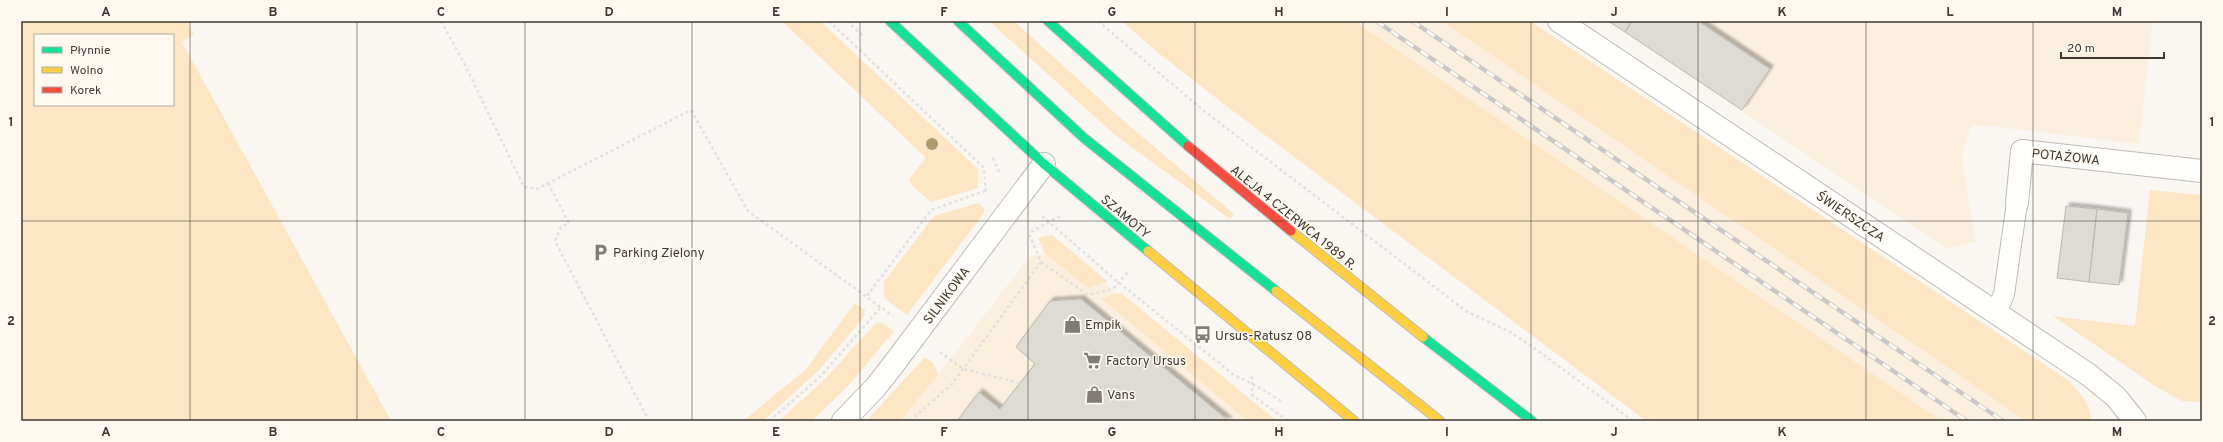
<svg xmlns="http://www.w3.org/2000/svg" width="2223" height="442" font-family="Overpass,sans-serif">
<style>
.built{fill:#fbefdf}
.green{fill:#fce6c4;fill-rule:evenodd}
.building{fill:#dedbd5;stroke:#bcb9b3;filter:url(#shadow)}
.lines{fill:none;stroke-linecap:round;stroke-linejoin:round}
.lane-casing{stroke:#bfbcb6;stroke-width:22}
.street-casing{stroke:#bfbcb6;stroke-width:24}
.fast-casing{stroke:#bfbcb6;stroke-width:11}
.slow-casing{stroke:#bfbcb6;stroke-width:11}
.jam-casing{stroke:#bfbcb6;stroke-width:11}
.path{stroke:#e1e1df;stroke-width:2.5;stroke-dasharray:3 3;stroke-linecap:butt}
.lane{stroke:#fefefd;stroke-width:20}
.street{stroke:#fefefd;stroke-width:22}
.fast{stroke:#16e098;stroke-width:9}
.slow{stroke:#ffcf43;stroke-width:9}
.jam{stroke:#f24e42;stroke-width:9}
.rail-casing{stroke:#cac8c7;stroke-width:4.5}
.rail{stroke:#fdf8f0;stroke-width:3;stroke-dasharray:9;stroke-linecap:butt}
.tree{fill:#ae9a6d}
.grid{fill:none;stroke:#3e3931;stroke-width:1;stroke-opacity:0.55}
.labels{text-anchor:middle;stroke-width:3;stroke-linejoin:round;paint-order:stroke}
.street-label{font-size:13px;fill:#3e3931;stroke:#fdf8f0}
.poi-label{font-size:13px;fill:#3e3931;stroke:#fdf8f0;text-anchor:start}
.neatline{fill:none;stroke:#3e3931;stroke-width:1.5}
.grid-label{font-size:13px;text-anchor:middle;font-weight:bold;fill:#3e3931}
</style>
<defs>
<filter id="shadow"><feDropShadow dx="3.5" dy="-3.5" stdDeviation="1" flood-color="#0004"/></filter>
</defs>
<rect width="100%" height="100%" fill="#faf7f3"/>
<path class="built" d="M1176,21H1530L2069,381L2066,421H1770Z
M1608,21H2153L2139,144L1972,124L1962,156L1976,242L1947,249Z
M1064,250L1196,359L1264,421H900L938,375L1030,256Z"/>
<path class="green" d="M21,21H187L194,35L182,42L391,421H21ZM35,35H173V105H35Z
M782,21H820L978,169V188L931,202L911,185L909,179L926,158Z
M989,21H1014L1126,123L1234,214L1230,219L1115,135Z
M1122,21H1354L1942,421H1646L1229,108L1156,51Z
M1442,21H1530L2069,381C2080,393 2090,404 2092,421H2026Z
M2150,190L2202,195V402L2182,401L2155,386L2053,316L2135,326Z
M978,203L984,208V213L907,315L884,298V282L934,216Z
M1052,235L1108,282L1088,288L1045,253L1038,238Z
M1121,293L1277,421H1248L1101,298Z
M855,303L865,310L864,317L820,369L763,421H743L805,370Z
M876,323H882L894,331L849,385L812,421H779L825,379Z
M925,357L934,364L938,375L900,421H866Z"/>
<path class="building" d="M1608,21H1632L1625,32Z
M1632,21H1698L1770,69L1742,110L1625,32Z
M2066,206L2097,209L2089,282L2057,278Z
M2097,209L2128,213L2119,285L2089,282Z
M1081,299L1150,356L1229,421H957L979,392L1000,409L1035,364L1016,347L1050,301Z"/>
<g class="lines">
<defs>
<path id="lane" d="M1996,313L2004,294L2017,203"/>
<path id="street" d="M1559,21L2089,375L2116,397L2135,421
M2017,203L2022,151L2202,171
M843,421L875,388L893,365L1044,164"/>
<path id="fast" d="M890,21L1044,164L1148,251
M958,21L1084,138L1276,291
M1048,21L1188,146
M1423,337L1532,421"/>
<path id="slow" d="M1291,231L1423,337
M1148,251L1354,421
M1276,291L1440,421"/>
<path id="jam" d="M1188,146L1291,231"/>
</defs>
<use href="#lane" class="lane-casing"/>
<use href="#street" class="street-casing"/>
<use href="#fast" class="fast-casing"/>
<use href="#slow" class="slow-casing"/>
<use href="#jam" class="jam-casing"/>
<path class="path" d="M441,21L466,67L524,187L537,189L691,110L748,211L893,316
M829,21L984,168L986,192
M847,21L864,37
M1098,21L1204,111L1466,311L1510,332L1530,345L1633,421
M993,158L1000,174
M548,183L569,223L561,227L555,241L649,421
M1042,216L1118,282L1234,375L1262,389L1281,401
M1031,232L1060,216
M1041,262L1088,295L1113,289L1128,272
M867,296L931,210L985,191
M940,352L963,369L1020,383
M1252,376V395L1288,421
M769,421L819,378L881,307
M910,421L952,384L1041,262L1029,234"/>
<use href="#lane" class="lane"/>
<use href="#street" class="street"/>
<use href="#fast" class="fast"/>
<use href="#slow" class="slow"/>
<use href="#jam" class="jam"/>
<defs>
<path id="rail" d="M1376,21L1967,421
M1412,21L2003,421"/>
</defs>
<use href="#rail" class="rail-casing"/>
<use href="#rail" class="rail"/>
</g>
<circle class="tree" cx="932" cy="144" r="6"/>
<path class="grid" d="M190,21V421M357,21V421M525,21V421M692,21V421M860,21V421M1028,21V421M1195,21V421M1363,21V421M1531,21V421M1698,21V421M1866,21V421M2033,21V421M21,221H2202"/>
<defs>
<symbol id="parking-bare" viewBox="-9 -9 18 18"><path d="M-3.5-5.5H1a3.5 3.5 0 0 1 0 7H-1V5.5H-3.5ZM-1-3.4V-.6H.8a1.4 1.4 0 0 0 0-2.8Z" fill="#807c75" stroke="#fdf8f0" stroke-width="2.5" paint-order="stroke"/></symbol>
<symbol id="shop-bare" viewBox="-9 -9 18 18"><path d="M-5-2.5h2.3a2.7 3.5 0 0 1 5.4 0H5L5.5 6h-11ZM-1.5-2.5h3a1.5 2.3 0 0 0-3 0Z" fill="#807c75" stroke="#fdf8f0" stroke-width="2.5" paint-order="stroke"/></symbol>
<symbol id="bus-bare" viewBox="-9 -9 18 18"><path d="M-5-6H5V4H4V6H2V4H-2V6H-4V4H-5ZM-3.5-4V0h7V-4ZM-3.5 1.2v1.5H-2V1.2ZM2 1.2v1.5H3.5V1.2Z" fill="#807c75" stroke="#fdf8f0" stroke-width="2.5" paint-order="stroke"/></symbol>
<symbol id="supermarket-bare" viewBox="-9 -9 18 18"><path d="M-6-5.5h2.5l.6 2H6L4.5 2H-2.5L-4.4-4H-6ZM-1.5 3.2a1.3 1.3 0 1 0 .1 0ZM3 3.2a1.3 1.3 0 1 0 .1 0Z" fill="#807c75" stroke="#fdf8f0" stroke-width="2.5" paint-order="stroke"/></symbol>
</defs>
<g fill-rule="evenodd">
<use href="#parking-bare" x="588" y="240" width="25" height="25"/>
<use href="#shop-bare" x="1060" y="312" width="25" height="25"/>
<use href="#bus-bare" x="1190" y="322" width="25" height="25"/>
<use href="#supermarket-bare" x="1080" y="348" width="25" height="25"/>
<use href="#shop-bare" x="1082" y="382" width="25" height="25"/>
</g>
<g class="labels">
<g class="street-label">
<text transform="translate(2066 156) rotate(6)" y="5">POTAŻOWA</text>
<text transform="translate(1126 216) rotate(40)" y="5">SZAMOTY</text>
<text transform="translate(1851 216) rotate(34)" y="5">ŚWIERSZCZA</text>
<text transform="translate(1294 217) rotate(39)" y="5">ALEJA 4 CZERWCA 1989 R.</text>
<text transform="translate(946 295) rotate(-53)" y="5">SILNIKOWA</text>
</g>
<g class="poi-label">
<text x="613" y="257">Parking Zielony</text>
<text x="1085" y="329">Empik</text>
<text x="1215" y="340">Ursus-Ratusz 08</text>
<text x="1106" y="365">Factory Ursus</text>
<text x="1107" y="399">Vans</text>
</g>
</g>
<rect width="2223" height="442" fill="none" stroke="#fdf8f0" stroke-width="44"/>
<rect x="34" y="34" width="140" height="72" fill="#fdf8f0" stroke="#b1aca4"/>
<rect x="42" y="47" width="20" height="6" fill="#16e098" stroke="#b1aca4"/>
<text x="70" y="54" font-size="12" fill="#3e3931">Płynnie</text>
<rect x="42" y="67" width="20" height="6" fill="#ffcf43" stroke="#b1aca4"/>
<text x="70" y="74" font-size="12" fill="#3e3931">Wolno</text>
<rect x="42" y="87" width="20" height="6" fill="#f24e42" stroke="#b1aca4"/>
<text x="70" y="94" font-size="12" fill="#3e3931">Korek</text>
<path d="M2061 52v6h103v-6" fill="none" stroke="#3e3931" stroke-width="2"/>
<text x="2067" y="52" font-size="12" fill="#3e3931" stroke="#fdf8f0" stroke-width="3" paint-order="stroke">20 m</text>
<rect x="22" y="22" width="2179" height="398" class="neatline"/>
<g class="grid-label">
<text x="106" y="16">A</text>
<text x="273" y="16">B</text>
<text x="441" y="16">C</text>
<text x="609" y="16">D</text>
<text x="776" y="16">E</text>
<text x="944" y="16">F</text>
<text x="1112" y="16">G</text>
<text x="1279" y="16">H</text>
<text x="1447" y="16">I</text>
<text x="1614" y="16">J</text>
<text x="1782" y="16">K</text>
<text x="1950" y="16">L</text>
<text x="2117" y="16">M</text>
<text x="11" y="126">1</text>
<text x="2212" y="126">1</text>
<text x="11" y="325">2</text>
<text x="2212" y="325">2</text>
<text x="106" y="436">A</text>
<text x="273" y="436">B</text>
<text x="441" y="436">C</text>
<text x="609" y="436">D</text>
<text x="776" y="436">E</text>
<text x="944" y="436">F</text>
<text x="1112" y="436">G</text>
<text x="1279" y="436">H</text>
<text x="1447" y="436">I</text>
<text x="1614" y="436">J</text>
<text x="1782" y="436">K</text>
<text x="1950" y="436">L</text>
<text x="2117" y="436">M</text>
</g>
</svg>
